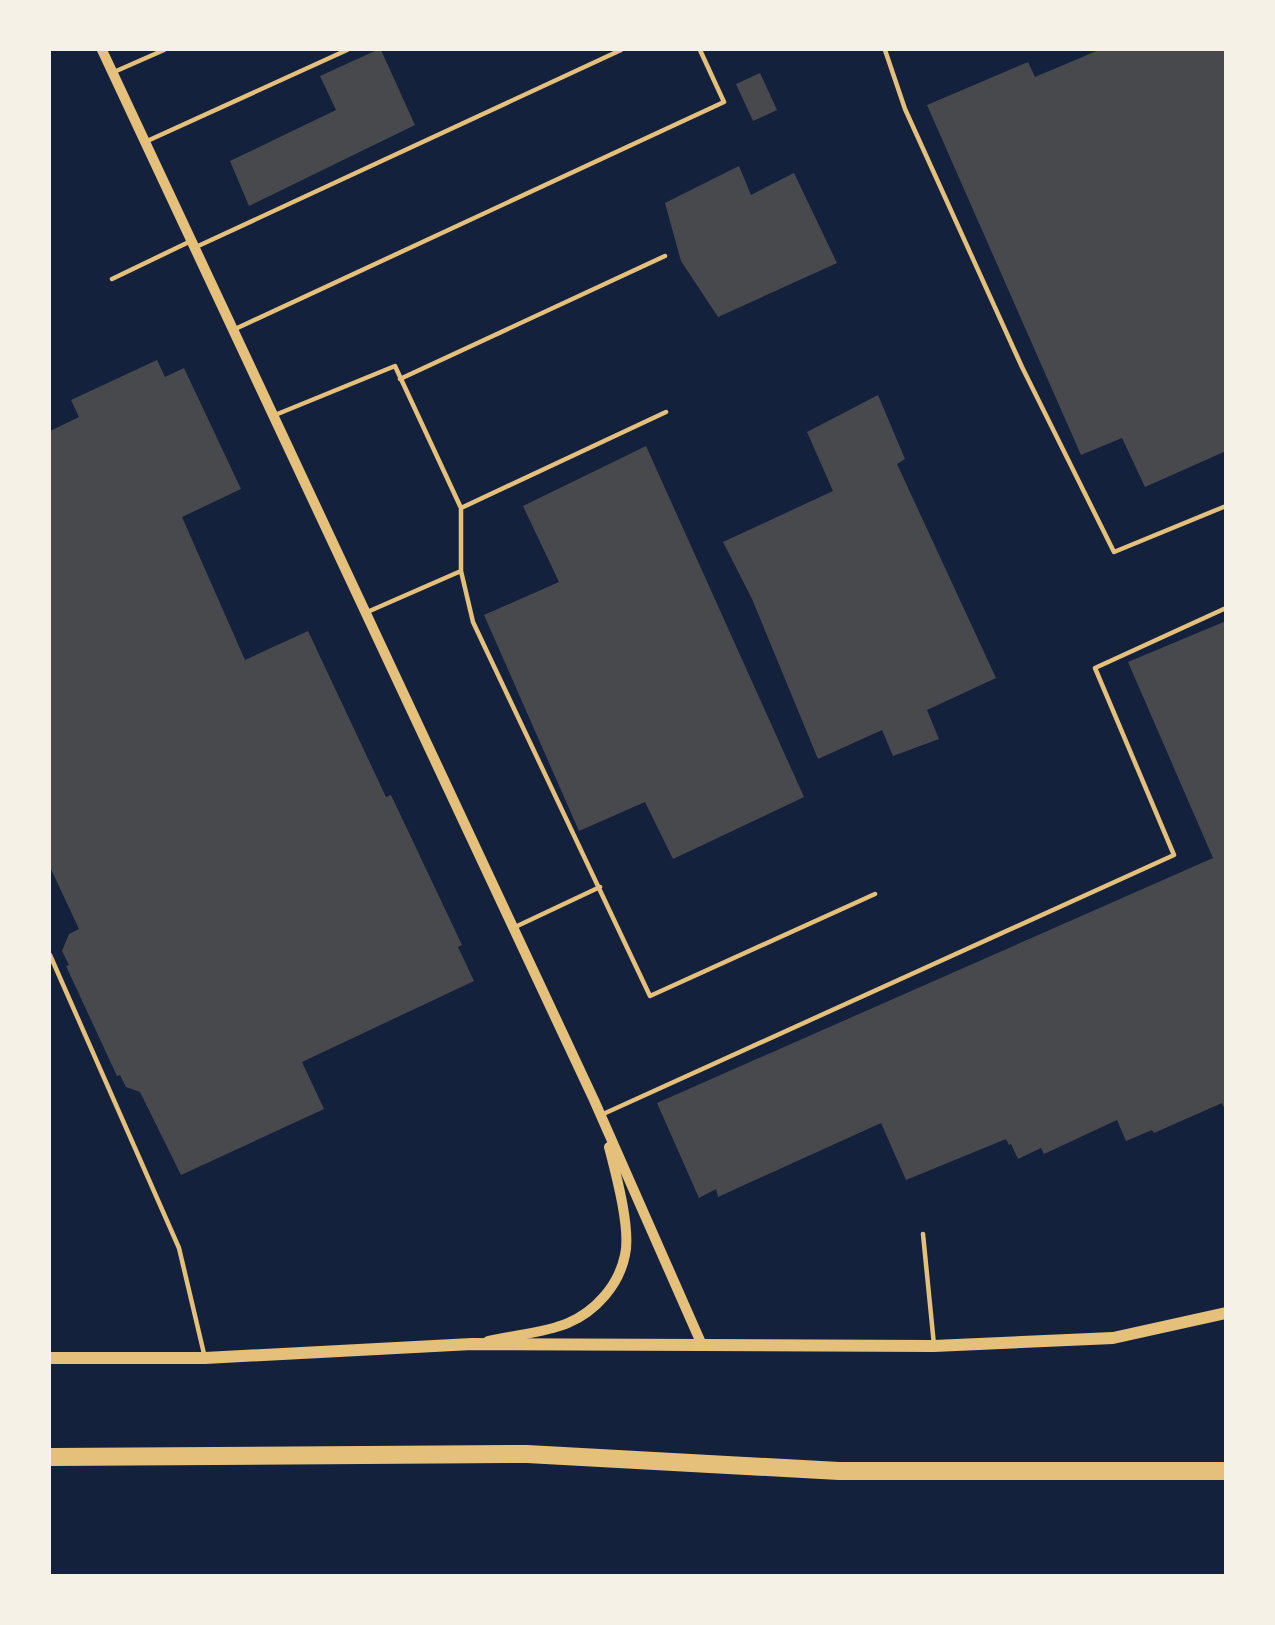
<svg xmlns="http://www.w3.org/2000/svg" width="1275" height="1625" font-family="Figtree,sans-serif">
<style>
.building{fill:#48494c}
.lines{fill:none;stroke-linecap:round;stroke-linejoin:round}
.service{stroke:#e5c07b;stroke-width:4.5}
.tertiary{stroke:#e5c07b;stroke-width:10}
.secondary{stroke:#e5c07b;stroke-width:12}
.motorway{stroke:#e5c07b;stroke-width:18}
</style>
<rect width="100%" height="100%" fill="#14213d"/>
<path class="building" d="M377,50H381L415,125L249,206L230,161L336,110L320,76Z
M1099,50H1226V451L1145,487L1122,438L1081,455L927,105L1028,62L1035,77Z
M760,73L777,110L753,121L736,84Z
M739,166L751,195L794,173L837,263L718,317L681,261L665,203Z
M157,360L165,377L184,368L241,489L182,517L245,660L308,631L386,797L391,795L462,945L458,947L474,981L302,1062L324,1109L181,1175L140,1092L126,1087L120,1075L117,1076L66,966L69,965L62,951L69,934L79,929L50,867V431L79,417L71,400Z
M878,395L905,459L897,464L996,678L927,710L939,739L893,756L882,730L818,759L752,599L723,542L833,491L807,432Z
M646,446L804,797L673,859L645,802L579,831L484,615L559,582L523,506Z
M1226,621L1225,1111L1222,1103L1154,1133L1152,1130L1126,1141L1117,1120L1044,1154L1041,1148L1018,1159L1011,1144L1009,1145L1006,1139L906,1180L881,1123L718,1197L716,1189L699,1198L657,1103L1213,858L1128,662Z"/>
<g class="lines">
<path class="service" d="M885,50L905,109L1022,367L1114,552L1226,506
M114,72L164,50
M145,142L347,50
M196,247L621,50
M112,279L191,241
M233,330L724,102L700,50
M400,379L665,256
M275,415L395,366L461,508V571L473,622L650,996L875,894
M461,508L666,412
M365,613L461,571
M513,928L600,887
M50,955L179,1248L205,1358
M601,1115L1174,855L1095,668L1226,608
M923,1234L934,1345"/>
<path class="tertiary" d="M102,50L594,1100L702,1345
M488,1341C513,1335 545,1333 568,1323C596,1311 619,1285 625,1255C631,1229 616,1174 609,1147"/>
<path class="secondary" d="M50,1358H205L472,1344L934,1346L1113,1338L1226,1313"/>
<path class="motorway" d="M50,1457L527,1454L839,1471H1226"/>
</g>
<rect width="1275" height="1625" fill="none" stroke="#f6f1e7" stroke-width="102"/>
</svg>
